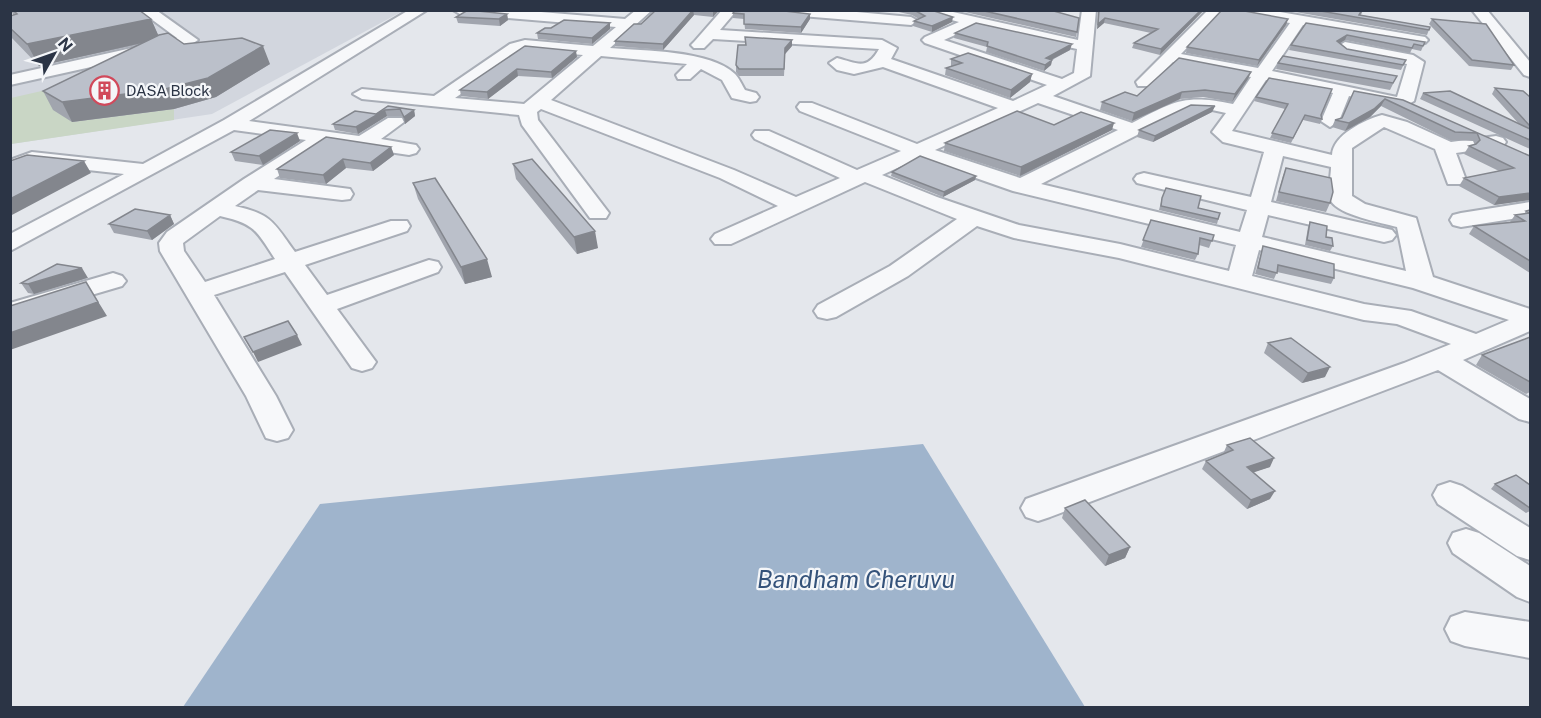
<svg xmlns="http://www.w3.org/2000/svg" width="1541" height="718" font-family="'Public Sans',sans-serif">
<style>
.built{fill:#d2d6de}
.green{fill:#c9d6c5}
.water{fill:#9fb4cc}
.lines{fill:none;stroke-linecap:round;stroke-linejoin:round}
.minor-casing{stroke:#a9aeb7;stroke-width:4}
.minor{fill:#f7f8fa;fill-rule:evenodd}
.wall{fill:#a1a5ae}
.shaded-wall{fill:#83868d}
.building{fill:#bbc0ca;stroke:#83868d;stroke-width:1.5}
.labels{text-anchor:middle;stroke-width:4.5;stroke-linejoin:round;paint-order:stroke}
.far-poi-label{font-size:15px;fill:#2b3445;stroke:#f4f6f9;text-anchor:start}
.near-water-label{font-size:24px;font-style:italic;fill:#34527a;stroke:#f4f6f9}
</style>
<rect width="100%" height="100%" fill="#e4e7ec"/>
<path class="built" d="M11,11H403L212,114L11,144Z"/>
<path class="green" d="M59,87L72,122L174,109V120L11,144V98Z"/>
<path class="water" d="M923,444L1085,707H183L320,504Z"/>
<g class="lines">
<defs>
<path id="minor" d="M10,10H34L10,18Z
M139,10H156L198,40L190,45L10,85V75L177,38Z
M409,10H427L249,121L359,136L388,118H402L404,122L381,139L416,145L419,149L416,153L409,155L328,143L274,179L350,189L353,194L350,199L342,200L258,190L235,206C272,214 274,223 295,252L391,221H407L410,226L407,231L305,265L327,295L429,260L438,262L441,267L438,272L337,309L376,362L372,368L362,371L352,368L285,272L214,295L276,396L293,430L288,438L277,441L266,438L246,396L160,251L159,243L167,232L244,179L306,140L234,130L10,251V234L124,174L34,164L10,173V160L32,152L143,164L224,120ZM220,216C255,224 256,230 275,259L205,282L184,251L183,243Z
M453,10H517L625,19L636,10H652L610,48C644,51 710,50 735,74C739,78 742,85 745,90L756,93L759,97L756,101L750,102L732,98L722,80L701,69L690,79H678L676,75L687,64L601,56L551,100L734,170L796,197L840,178L755,139L752,135L755,131H769L857,170L901,151L800,111L797,107L800,103H812L917,144L998,108L883,67L854,74L837,70L829,63L837,58C857,63 867,71 879,49L713,39L704,48H694L691,45L694,42L722,10H737L720,30L882,40L897,48L891,59L1013,101L1047,85L925,43L922,40L925,37L959,22L915,10H944L1078,40L1082,10H1096L1090,76L1053,96L1132,123C1175,101 1184,94 1233,104L1251,77L1173,62L1150,86H1138L1136,82L1208,10H1223L1181,54L1258,68L1290,23L1239,14L1232,10H1268L1425,37L1428,40L1425,43L1420,45L1303,25L1272,71L1397,97L1407,64L1345,52L1337,47L1345,42L1413,55L1424,62L1414,101L1405,106L1397,102L1390,104L1349,96L1339,121L1330,127L1321,121L1333,93L1266,80L1232,131L1332,155C1333,135 1364,120 1382,115L1407,122L1451,142L1496,136L1503,138L1506,142L1503,146L1456,153L1466,180L1462,184H1448L1435,149L1384,127L1352,148V196L1365,204L1416,218L1433,277L1530,309V331L1463,360L1530,399V422L1519,419L1438,370L1050,517L1038,521L1026,517L1021,508L1026,499L1404,363L1451,344L1397,324L1364,320L1119,258L1014,238L977,226L908,276L836,317L827,319L818,317L814,311L818,305L890,266L957,219L865,182L731,244H715L711,239L715,234L778,206L720,178L541,109L537,112L538,120L609,213L606,218H590L522,125L519,115L362,99L353,94L362,89L434,96L510,44L525,40L593,46L616,27L460,14ZM975,26L1077,49L1074,73L1062,79L944,40ZM525,50L583,55L524,104L455,98ZM1038,103L1118,130L1020,178L935,150ZM1203,108L1226,113L1212,132L1223,142L1264,152L1251,197L1144,173L1137,175L1134,179L1137,183L1247,210L1240,232L1041,184L1188,109ZM1283,156L1331,167C1331,176 1327,193 1331,201C1339,215 1382,223 1397,227L1406,271L1262,237L1268,215L1384,242L1392,240L1396,235L1392,230L1271,202ZM919,158L1013,191L1236,245L1229,271L1120,244L1019,225L937,197L882,175ZM1259,250L1413,288L1509,320L1476,334L1411,311L1364,304L1252,276Z
M770,10H835L911,17L918,21L911,25L777,14Z
M1472,10H1487L1530,62V77L1524,75Z
M1530,202V216L1461,227L1453,225L1450,220L1453,215L1461,213Z
M113,273L122,276L126,281L122,286L10,319V303Z
M1450,482L1462,486L1530,528V560L1517,556L1438,504L1433,495L1438,486Z
M1466,529L1479,533L1530,566V602L1517,597L1453,553L1448,543L1453,533Z
M1465,612L1530,622V658L1465,646L1451,641L1445,629L1451,617Z"/>
</defs>
<use href="#minor" class="minor-casing"/>
<use href="#minor" class="minor"/>
</g>
<path class="wall" d="M11,10H139L151,19L158,35L184,44L270,64L216,97L174,109L72,122L53,110L43,91L141,44L39,66L10,36V16L13,15Z
M656,10H719L713,17L694,15L663,50L615,46V41L641,24Z
M890,10H931L952,22L932,32L913,26L914,21L919,19L912,15Z
M956,10H1050L1077,32L1076,37Z
M1098,10H1204L1160,55L1132,48L1134,43L1151,33L1104,23L1097,29Z
M1284,10H1363L1361,15L1430,27L1427,35Z
M733,13L810,19L801,33L745,29L744,19L733,18Z
M507,14L508,20L500,26L458,23L456,17Z
M1432,19L1514,65L1511,70L1469,66L1429,24Z
M610,23V29L592,44L538,39L537,33L551,28Z
M1306,23L1425,42L1421,51L1412,49L1410,53L1345,40L1340,43L1347,49L1406,60L1401,70L1289,50L1291,45Z
M1286,25L1257,66L1186,53L1187,47Z
M955,33L1070,50L1052,60L1051,65L1044,71L986,52L987,47L954,38Z
M525,46L577,57L552,78L518,76L488,99L461,96L460,90Z
M792,46L785,54L784,76H739L736,72V65Z
M951,59L1032,74L1030,82L1010,98L945,75L946,68L951,66Z
M1278,63L1397,76L1390,90L1276,69Z
M1269,78L1321,115L1322,119L1320,124L1303,120L1291,143L1270,138L1285,109L1254,101L1256,97Z
M1248,79L1232,102L1203,97L1180,99L1132,121L1100,110L1102,102Z
M1495,88L1530,97V149L1420,99L1423,93L1519,124L1492,94Z
M1354,91L1403,100L1530,156V200L1494,205L1459,186L1464,178L1499,171L1464,154L1469,146L1475,145L1473,141L1450,140L1381,106L1370,117L1345,131L1332,127L1335,120L1342,118Z
M388,106L414,110L415,116L405,124L402,116H387L358,134L335,130L333,124L376,114Z
M1215,106L1212,112L1153,142L1137,137L1139,130Z
M1054,125L1112,130L1020,176L944,151L945,143Z
M300,141L263,165L235,161L231,152Z
M391,147L394,155L373,171L346,168L326,184L280,178L277,169Z
M513,164L598,248L577,254L516,179Z
M1286,168L1330,203L1326,212L1276,201L1283,176Z
M892,172L976,176L975,180L943,197L891,176Z
M413,183L492,277L465,284L418,199Z
M1166,188L1198,208L1220,213L1217,224L1159,210L1161,202Z
M1530,210V273L1469,234L1474,226L1510,222L1515,215L1524,214L1526,211Z
M170,215L174,224L152,240L114,233L109,224Z
M1151,220L1214,235L1209,248L1199,245L1198,254L1195,260L1141,247Z
M1310,222L1326,237L1333,246L1330,251L1305,245L1308,227Z
M1263,246L1334,278L1331,284L1277,272L1274,279L1255,274Z
M88,278L34,294L28,293L21,283Z
M1530,337V392L1526,394L1476,365L1482,355Z
M1268,343L1325,377L1302,383L1264,353Z
M1227,445L1270,467L1253,472L1270,499L1247,509L1202,469L1206,461L1223,454Z
M1495,484L1530,485V511L1526,513L1491,489Z
M1065,508L1130,547L1125,558L1105,566L1062,518Z"/>
<path class="shaded-wall" d="M693,10L694,15L663,50V44Z
M714,10H719L713,17V12Z
M1201,10H1204L1160,55L1161,49Z
M507,14L508,20L500,26L499,19Z
M810,14V19L801,33V27Z
M953,17L952,22L932,32V26Z
M1105,18L1104,23L1097,29L1098,24Z
M151,19L160,39L39,66L27,44Z
M1288,19L1286,25L1257,66L1259,60Z
M610,23V29L592,44V38Z
M1347,35L1345,40L1335,46L1337,41Z
M792,40V46L785,54V48Z
M1072,44L1070,50L1045,63L1046,58Z
M263,46L270,64L216,97L174,109L72,122L62,102Z
M576,51L577,57L552,78L551,72Z
M1052,60L1051,65L1044,71L1045,65Z
M517,69L518,76L488,99L487,92Z
M1251,72L1248,79L1232,102L1235,94Z
M1032,74L1030,82L1010,98L1011,90Z
M1182,92L1180,99L1132,121L1134,113Z
M1385,99L1381,106L1370,117L1345,131L1349,123Z
M1215,106L1212,112L1153,142L1155,136Z
M385,110L387,116L358,134L356,127Z
M414,110L415,116L405,124L404,117Z
M1114,123L1112,130L1020,176L1021,167Z
M297,133L300,141L263,165L259,156Z
M391,147L394,155L373,171L370,163Z
M343,159L346,168L326,184L323,175Z
M84,161L91,173L10,216V199Z
M976,176L975,180L943,197L944,192Z
M1530,193V200L1494,205L1499,197Z
M170,215L174,224L152,240L147,231Z
M595,231L598,248L577,254L574,237Z
M487,259L492,277L465,284L461,267Z
M82,268L88,278H87L34,294L28,284Z
M86,282L107,316L10,350V333Z
M297,335L302,345L258,362L253,352Z
M1330,367L1325,377L1302,383L1308,373Z
M1274,458L1270,467L1243,476L1247,467Z
M1275,491L1270,499L1247,509L1251,500Z
M1130,547L1125,558L1105,566L1109,555Z"/>
<path class="building" d="M13,10H139L151,19L27,44L10,28V16L17,14Z
M468,10L507,14L499,19L456,17Z
M656,10H693L663,44L615,41L634,24H641Z
M735,10H776L810,14L801,27L744,24V14L733,13Z
M914,10H931L953,17L932,26L914,21L925,16Z
M980,10H1050L1079,18L1077,32Z
M1099,10H1201L1161,49L1134,43L1158,29L1105,18L1098,24Z
M1222,10H1239L1288,19L1259,60L1187,47Z
M1315,10H1362L1359,15L1430,27L1429,30Z
M1432,19L1486,24L1514,65L1472,60Z
M564,20L610,23L592,38L537,33L545,28H551Z
M976,23L1072,44L1046,58L1052,60L1045,65L987,46L988,42L955,33Z
M1306,23L1425,42L1423,46L1414,44L1412,48L1347,35L1337,41L1347,49L1406,60L1403,65L1291,45Z
M168,33L184,44L242,38L263,46L208,78L165,89L62,102L43,91L159,35Z
M745,37L792,40L785,48L784,69H739L736,65L738,45H746Z
M525,46L576,51L551,72L517,69L487,92L460,90Z
M968,53L1032,74L1011,90L946,68L962,63L951,59Z
M1283,56L1397,76L1393,83L1278,63Z
M1179,58L1251,72L1235,94L1205,90L1182,92L1134,113L1102,102L1125,92L1137,96Z
M1269,78L1332,89L1321,115L1322,119L1305,115L1293,138L1272,133L1288,104L1256,97Z
M1495,88L1523,91L1530,97V126Z
M1354,91L1403,100L1530,156V193L1499,197L1464,178L1514,168L1469,146L1476,144L1480,140L1477,133L1455,132L1385,99L1374,109L1349,123L1335,120L1342,118Z
M1450,91L1530,129V140L1423,93Z
M1191,105L1215,106L1155,136L1139,130Z
M388,106L414,110L404,117L400,109L385,110L356,127L333,124L355,111L376,114Z
M1017,111L1054,125L1081,112L1114,123L1021,167L945,143Z
M270,130L297,133L259,156L231,152Z
M326,137L391,147L370,163L343,159L323,175L277,169Z
M27,155L84,161L10,199V161Z
M920,156L976,176L944,192L892,172Z
M532,159L595,231L574,237L513,164Z
M1286,168L1331,178L1333,192L1330,203L1279,192Z
M435,178L487,259L461,267L413,183Z
M1166,188L1201,196L1198,208L1220,213L1218,219L1161,206L1162,198Z
M135,209L170,215L147,231L109,224Z
M1530,210V261L1474,226L1525,221L1515,215L1529,213L1526,211Z
M1151,220L1214,235L1212,241L1200,238L1198,254L1143,240Z
M1310,222L1327,226L1326,237L1332,238L1333,246L1307,240Z
M1263,246L1334,264V278L1278,265L1277,273L1258,268Z
M57,264L82,268L28,284L21,283Z
M86,282L98,302L10,333V306Z
M288,321L297,335L253,352L244,337Z
M1530,337V382L1482,355L1525,339Z
M1291,338L1330,367L1308,373L1268,343Z
M1250,438L1274,458L1247,467L1275,491L1251,500L1206,461L1233,450L1227,445Z
M1516,475L1530,485V508L1495,484Z
M1085,500L1130,547L1109,555L1065,508Z"/>
<defs>
<symbol id="building-ring" viewBox="-11 -11 22 22"><circle r="9.5" fill="#f4f6f9" stroke="#d1495b" stroke-width="1.5"/><path d="M-4-6H4V6H1V3H-1V6H-4ZM-2.5-4.3h1.7v1.8h-1.7ZM.8-4.3h1.7v1.8H.8ZM-2.5-1h1.7V.8h-1.7ZM.8-1h1.7V.8H.8Z" fill="#d1495b"/></symbol>
</defs>
<g fill-rule="evenodd">
<use href="#building-ring" x="88" y="74" width="33" height="33"/>
</g>
<g class="labels">
<g class="far-poi-label">
<text x="126" y="96">DASA Block</text>
</g>
<g class="near-water-label">
<text x="856" y="588">Bandham Cheruvu</text>
</g>
</g>
<rect width="1541" height="718" fill="none" stroke="#2b3445" stroke-width="24"/>
<g transform="translate(54 54) rotate(50)" stroke="#f4f6f9" stroke-width="4.5" paint-order="stroke">
<path d="M0-4.5L10 22L0 15L-10 22Z" fill="#2b3445"/>
<text y="-9" font-size="16" font-weight="bold" text-anchor="middle" fill="#2b3445">N</text>
</g>
</svg>
